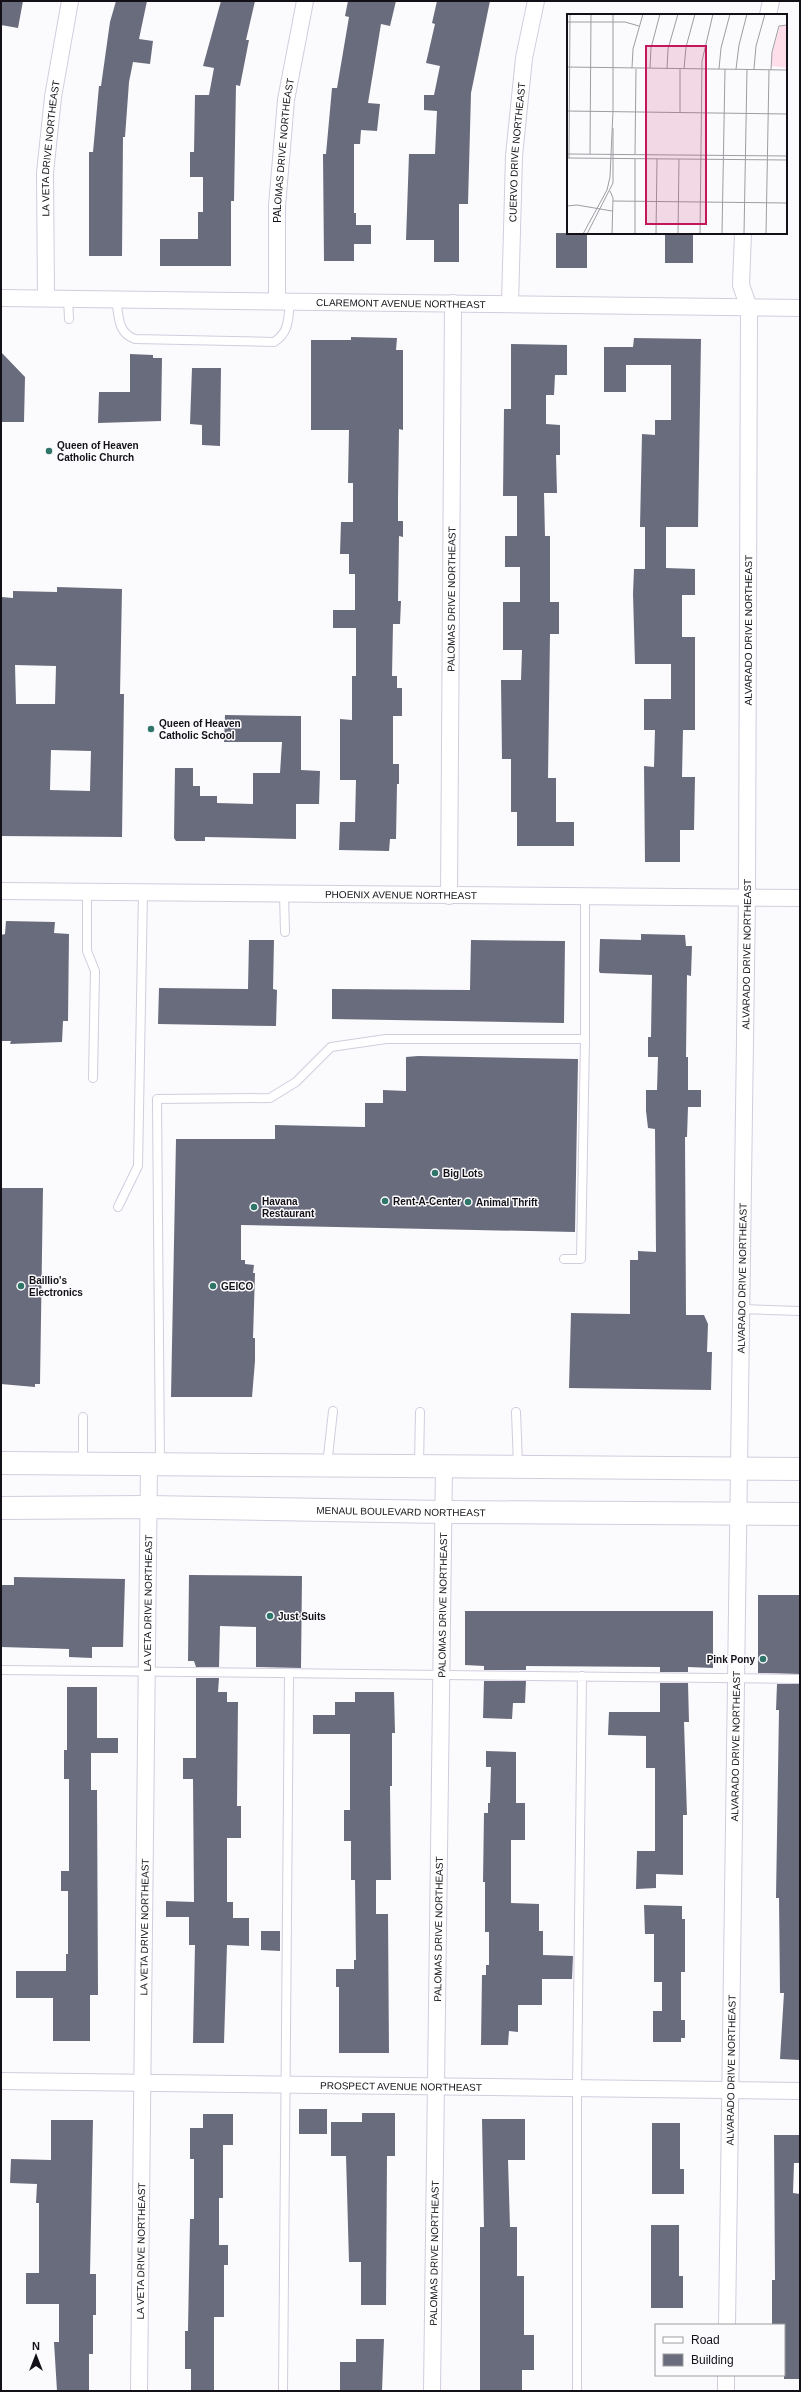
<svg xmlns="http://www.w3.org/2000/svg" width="801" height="2392" font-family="Helvetica,sans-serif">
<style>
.building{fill:#696c7c;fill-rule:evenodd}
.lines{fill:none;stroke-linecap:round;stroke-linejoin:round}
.service-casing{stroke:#d3ccde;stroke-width:10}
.minor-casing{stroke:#d3ccde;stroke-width:18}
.secondary-casing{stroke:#d3ccde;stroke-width:24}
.service{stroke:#fff;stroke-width:8}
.minor{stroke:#fff;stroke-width:16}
.secondary{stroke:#fff;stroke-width:22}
.poi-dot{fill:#307569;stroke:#fbfafd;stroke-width:1.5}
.labels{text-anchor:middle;stroke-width:3;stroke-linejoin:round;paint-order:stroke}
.street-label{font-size:10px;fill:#131117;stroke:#fbfafd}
.poi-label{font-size:10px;font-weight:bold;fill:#131117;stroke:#fbfafd;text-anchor:start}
.inset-road{fill:none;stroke:#9e9da1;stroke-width:1}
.view{fill:#c2185b;fill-opacity:0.15;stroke:#c2185b;stroke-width:2}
.inset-edge{fill:none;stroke:#131117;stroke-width:2}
</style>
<rect width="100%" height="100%" fill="#fbfafd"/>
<path class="building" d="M1,1H23L18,28L1,25Z
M116,1H147L139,39L153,41L150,64L133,62L129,82L125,137H123L122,256H89V152H93L99,86H101L110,22Z
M221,1H255L246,40H249L240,86L236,85L234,201H231V266H160V239H198V212H203V177H190V152H194L195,95H209L214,68L203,66Z
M348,1H396L390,26L381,24L368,103L380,104L377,131L361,130L360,144H354V213H356V225H371V244H354V261H324L323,154H326L332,88H337L349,17L345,16Z
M437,1H490L471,93L468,204H459V262H434V240H406L409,154H435L437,111L424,110V95H434L440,66L426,63L435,24L432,23Z
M556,233H587V268H556Z
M665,233H693V263H665Z
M351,337L397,338L396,350H403V430L399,429L398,497V521H403V537L399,536L398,601H401L400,624H393L392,676H397V688H402V716H393V764H399V784H397L396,839H390L389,851L339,850L340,822H355L356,780H340V719L352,720V676H356V628H333V610H355V574H349V554H340L341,522H353V483H348L349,430H311V340H351Z
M634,338L701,339L698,527H666V568L695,569V595H682V637H695V730H683L682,777H695L694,830H680V862H645L644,766L654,767L655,730H644V699H671V664H635L633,594L634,569H645V527H640L642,434L655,435V420H671V365H626V392H604V347H633Z
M511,344L567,345V375H555L554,395H546V424L560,425V455H556L557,493H544L545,536H550V602H559V634H550L548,778H556V822H574V846H517V812H511V759H502L501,680H521L522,650H503V602H520V567H505V536H517V496H503L504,409H511Z
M1,352L25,377L24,422H1Z
M130,354L153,355V358H162L161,421L98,423L99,392H130Z
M192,368H221L220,446L202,445V425L190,424Z
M57,587L122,589L120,694H124L122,837L1,836V597L13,598V591L57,592ZM15,665L56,666L55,704H16ZM51,750L91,751L90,791L50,790Z
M225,715L301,716V770L320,771L319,804H296V839L205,837V841H176L174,838L175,768H193V786H200V796H217V803L253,804V773H280L282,742H224Z
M6,921L55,922L54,933L69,934L68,1021H63L62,1042L10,1044L11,1041H1V935L5,934Z
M641,934L685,935L686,946H692L691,976L687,975L686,1057H688V1090H701V1107H688L687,1137H685L686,1315H704L708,1324L707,1352H712L711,1390L569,1388L571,1313L630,1314V1260H638V1251L656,1252L655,1129L648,1128L646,1111V1090H657L658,1057H648V1037H651L652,975L600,973L599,971L600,939L641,940Z
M249,940H274L273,989L277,990L276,1026L158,1024L159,988L248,989Z
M471,940L565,941L564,1023L332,1019V989L470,990Z
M418,1056L578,1059L575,1232L241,1225V1260H245V1264L254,1265L253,1273H255L253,1338H255V1361L252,1397H171L176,1139H275V1125L365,1127V1103H383V1090L406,1091V1057Z
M1,1188H43L40,1384H35V1387L1,1384Z
M189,1575L302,1576L301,1668L256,1667V1627L220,1626L219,1667H196L194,1661H188Z
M14,1577L125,1579L123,1647H92V1658L69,1657V1649L1,1647V1585H14Z
M758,1595H800V1674L758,1673Z
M465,1611H713V1668L688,1667V1672H660V1667L526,1666V1670H484V1666L465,1665Z
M196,1678H219L218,1692H227V1702H238L237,1806H241V1838H227V1902H233V1918H249V1946L227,1945L224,2043H193L195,1945H189V1917H166V1901L194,1902L193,1779H183V1758H196Z
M484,1681H526L525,1703H513L512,1719L483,1718Z
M660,1683H688L689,1722H684L687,1815H683V1875L656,1874V1888L636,1889L637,1851H655V1768H646V1736L608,1735L609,1712H660Z
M777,1684H799L800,2060L780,2059L784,1993H780L779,1898H776L779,1710H776Z
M67,1687H97V1738H118V1753H91V1790H97L98,1995H90V2041H53V1998H16V1971H66V1954H68V1891H61V1871H69V1779H64V1750H67Z
M355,1692H394L395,1733H392V1786H390L391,1880H376V1914H388L389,2053H339V1987H336V1969H354V1960H356L355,1880H351V1841H344V1810H350V1734H313V1715H335V1702H355Z
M486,1751L516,1752V1803H525V1840H511V1903L539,1904V1931H543V1955L573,1956L572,1979H542V2005H518V2032L509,2031L508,2045H481L482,1975H486V1965H489V1932H485V1882H483L484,1813H488V1803H490L491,1767H486Z
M644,1905L682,1906V1919H685V1972H681V2020H685V2038H681V2042H653V2011H662V1982H654V1934H645Z
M261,1931H280V1951L261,1950Z
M299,2109H327V2134H299Z
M362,2113H395V2156H387L386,2305H361V2262H349L346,2156H331V2122H362Z
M203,2114H233V2145H223V2198H219V2245H228V2265H224V2317H214V2391H191V2369H185V2331H188L190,2219H194V2159H190V2128H203Z
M482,2119H525V2160H508L510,2227H517V2276H524V2335H534V2370H522V2391H480V2227H484Z
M51,2120H93L90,2274H96V2315H93V2354H89V2391H57L54,2342H59V2304H26V2273H39V2203H36L37,2184L10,2183L11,2159L51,2160Z
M652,2123H680V2169H684V2194H652Z
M774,2135H800V2163H794L793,2193L800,2194V2379H784V2325H772V2280H775Z
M651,2225H679V2276H683V2308H651Z
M356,2339H384L382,2391H340V2362H356Z"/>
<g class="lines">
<defs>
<path id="service" d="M68,298L69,319
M116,299C119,315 117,333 135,339L274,342C290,332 288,318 290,301
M87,892V951L95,971L93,1078
M284,894L285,932
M118,1207L138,1166L143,892
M564,1259H581L585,1039
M741,1309L800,1311
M516,1412L518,1465
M83,1417V1462
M160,1463L157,1099L270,1098L296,1082L331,1047L386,1039H585V896
M327,1465L333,1411
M419,1465L420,1412
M1,1670L800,1679
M283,2391L289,1673
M577,2391V2089L582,1676"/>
<g id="minor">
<path d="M768,15L771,1"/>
<path id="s1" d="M46,297L45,173L53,97L70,1"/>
<path id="s2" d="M1,298L800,308"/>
<path id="s3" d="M277,301V206L286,100L305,1"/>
<path id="s4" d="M510,304L514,156L524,58L536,1"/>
<path id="s5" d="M1,891L800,898"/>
<path id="s6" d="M449,896L453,303"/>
<path id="s7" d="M1,2081L800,2091"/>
<path id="s8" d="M727,2325L747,897L749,308L741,285L743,233"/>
<path id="s9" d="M139,2391L149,1463"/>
<path id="s10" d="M432,2391L444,1467"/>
<path d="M726,2391V2375"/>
</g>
<g id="secondary">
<path d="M1,1463L800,1469"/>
<path id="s11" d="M1,1508L147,1507L443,1512L800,1514"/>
</g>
</defs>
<use href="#service" class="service-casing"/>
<use href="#minor" class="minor-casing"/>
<use href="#secondary" class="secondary-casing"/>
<use href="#service" class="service"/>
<use href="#minor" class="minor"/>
<use href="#secondary" class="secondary"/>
</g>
<g class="poi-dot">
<circle cx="49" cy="451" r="4"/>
<circle cx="151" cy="729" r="4"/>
<circle cx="435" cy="1173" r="4"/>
<circle cx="385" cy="1201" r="4"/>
<circle cx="468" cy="1202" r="4"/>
<circle cx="254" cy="1207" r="4"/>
<circle cx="21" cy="1286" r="4"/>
<circle cx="213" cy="1286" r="4"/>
<circle cx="270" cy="1616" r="4"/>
<circle cx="763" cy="1659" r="4"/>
</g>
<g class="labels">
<g class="street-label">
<text dy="4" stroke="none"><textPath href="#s1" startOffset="149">LA VETA DRIVE NORTHEAST</textPath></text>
<text dy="4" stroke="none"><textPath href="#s3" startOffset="151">PALOMAS DRIVE NORTHEAST</textPath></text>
<text dy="4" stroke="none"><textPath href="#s4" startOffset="152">CUERVO DRIVE NORTHEAST</textPath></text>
<text dy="4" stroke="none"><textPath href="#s2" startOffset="400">CLAREMONT AVENUE NORTHEAST</textPath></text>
<text dy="4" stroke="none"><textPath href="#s6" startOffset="297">PALOMAS DRIVE NORTHEAST</textPath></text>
<text dy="4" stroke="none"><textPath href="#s8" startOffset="1695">ALVARADO DRIVE NORTHEAST</textPath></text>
<text dy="4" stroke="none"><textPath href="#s5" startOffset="400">PHOENIX AVENUE NORTHEAST</textPath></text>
<text dy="4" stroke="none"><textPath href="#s8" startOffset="1371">ALVARADO DRIVE NORTHEAST</textPath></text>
<text dy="4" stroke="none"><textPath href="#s8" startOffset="1047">ALVARADO DRIVE NORTHEAST</textPath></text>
<text dy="4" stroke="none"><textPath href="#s11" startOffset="400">MENAUL BOULEVARD NORTHEAST</textPath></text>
<text dy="4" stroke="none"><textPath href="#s9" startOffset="788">LA VETA DRIVE NORTHEAST</textPath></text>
<text dy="4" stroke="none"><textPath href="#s10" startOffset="786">PALOMAS DRIVE NORTHEAST</textPath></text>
<text dy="4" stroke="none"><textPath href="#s8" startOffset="579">ALVARADO DRIVE NORTHEAST</textPath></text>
<text dy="4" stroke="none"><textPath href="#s9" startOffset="464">LA VETA DRIVE NORTHEAST</textPath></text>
<text dy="4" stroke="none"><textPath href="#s10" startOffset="462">PALOMAS DRIVE NORTHEAST</textPath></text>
<text dy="4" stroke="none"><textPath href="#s8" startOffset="255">ALVARADO DRIVE NORTHEAST</textPath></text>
<text dy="4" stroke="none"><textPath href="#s7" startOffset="400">PROSPECT AVENUE NORTHEAST</textPath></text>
<text dy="4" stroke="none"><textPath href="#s9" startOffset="140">LA VETA DRIVE NORTHEAST</textPath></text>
<text dy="4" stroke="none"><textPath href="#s10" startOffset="138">PALOMAS DRIVE NORTHEAST</textPath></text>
</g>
<g class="poi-label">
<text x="57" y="449">Queen of Heaven<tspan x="57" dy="12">Catholic Church</tspan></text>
<text x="159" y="727">Queen of Heaven<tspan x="159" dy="12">Catholic School</tspan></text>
<text x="443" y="1177">Big Lots</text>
<text x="262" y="1205">Havana<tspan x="262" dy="12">Restaurant</tspan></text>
<text x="393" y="1205">Rent-A-Center</text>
<text x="476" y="1206">Animal Thrift</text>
<text x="29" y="1284">Baillio's<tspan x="29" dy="12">Electronics</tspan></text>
<text x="221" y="1290">GEICO</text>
<text x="278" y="1620">Just Suits</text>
<text x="755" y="1663" text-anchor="end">Pink Pony</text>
</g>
</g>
<g transform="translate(567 14)">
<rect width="220" height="220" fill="#fbfafd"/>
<path d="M213,12H220V54L205,52V40Z" fill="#ffdde9"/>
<path class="inset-road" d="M0,8H58L72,12M0,53L220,56M65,54L66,35L76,0M83,54L84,34L93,0M100,55L101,35L111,0M117,55L119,33L128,0M152,55L154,34L163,0M169,55L172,31L180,0M187,55L189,32L198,0M204,56L205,38L212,12L220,11M0,97L220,100M113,99V55M0,140L220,142M23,140L24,0M68,140L69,55M0,144L220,146M2,144L3,0M43,177L46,184L45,220M46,187L220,189M0,192L10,191L45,197M16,220L40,176L43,163L46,97V0M20,220L46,169V114M68,220V145M89,220L90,145M111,220L112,145M133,220L135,47L146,0M155,220L158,55M177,220L180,55M199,220L202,56"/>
<path class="view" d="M79,32H139V210H79Z"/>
<rect width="220" height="220" class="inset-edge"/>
</g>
<rect width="801" height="2392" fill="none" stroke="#131117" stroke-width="4"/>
<rect x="655" y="2324" width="130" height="52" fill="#fbfafd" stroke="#9e9da1"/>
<rect x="663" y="2337" width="20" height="6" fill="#ffffff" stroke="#9e9da1"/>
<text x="691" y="2344" font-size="12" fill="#131117">Road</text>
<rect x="663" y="2354" width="20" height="12" fill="#696c7c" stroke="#9e9da1"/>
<text x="691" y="2364" font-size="12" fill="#131117">Building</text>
<g transform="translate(36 2356)" stroke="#fbfafd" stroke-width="3" paint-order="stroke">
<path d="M0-3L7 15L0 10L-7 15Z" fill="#131117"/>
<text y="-6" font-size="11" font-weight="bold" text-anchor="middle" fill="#131117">N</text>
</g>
</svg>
